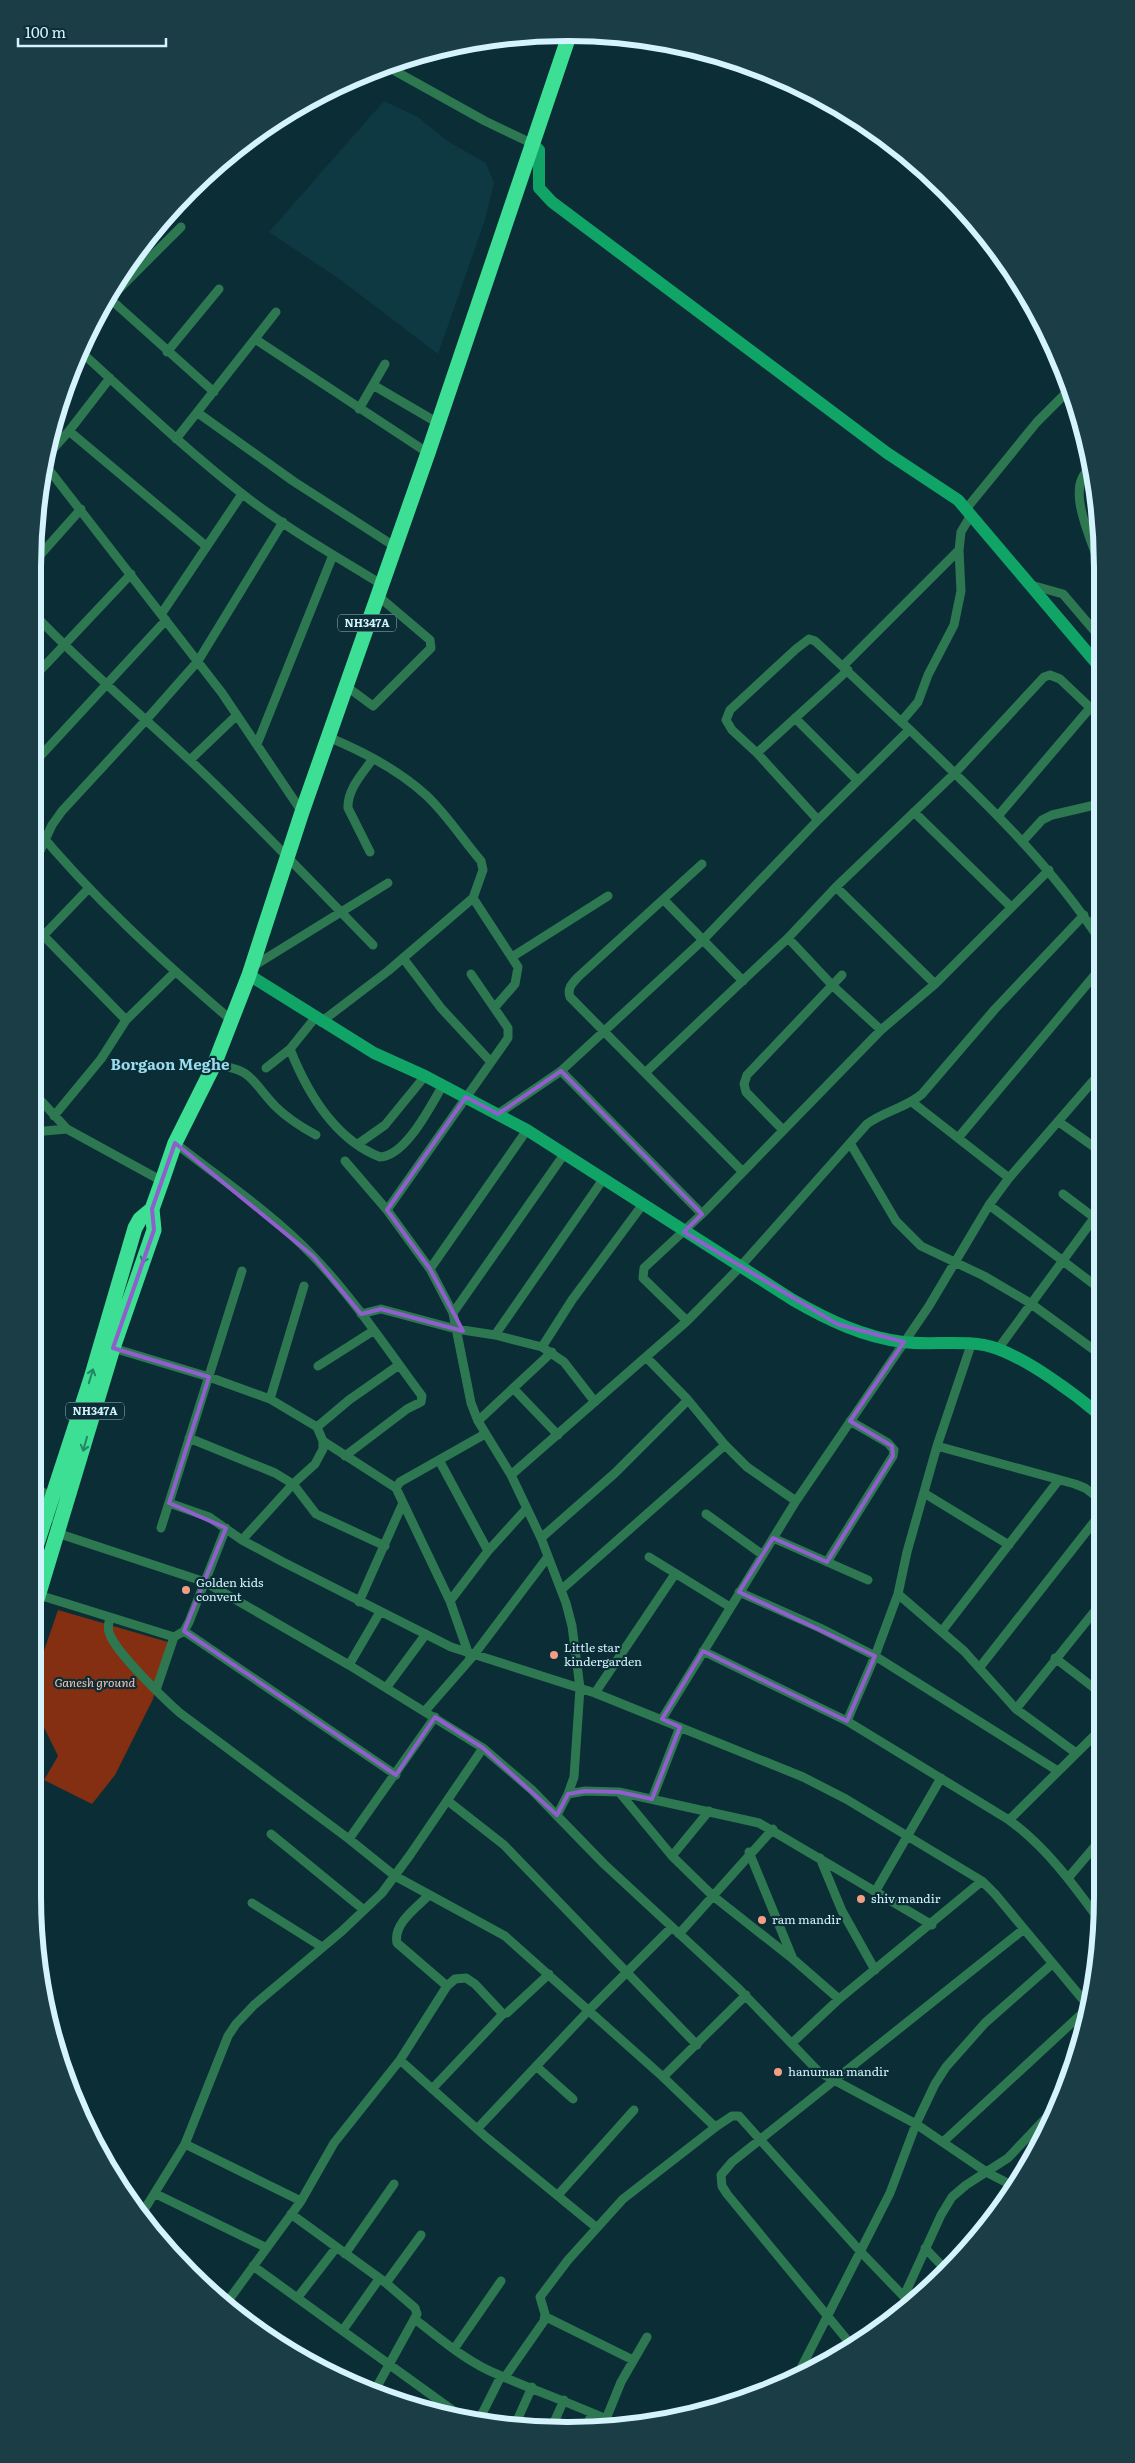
<svg xmlns="http://www.w3.org/2000/svg" width="1135" height="2463" font-family="Literata,serif">
<style>
.built{fill:#0e3842}
.green{fill:#842f11}
.lines{fill:none;stroke-linecap:round;stroke-linejoin:round}
.street{stroke:#2d7851;stroke-width:9}
.secondary{stroke:#11a467;stroke-width:12}
.highway{stroke:#3cdf93;stroke-width:15}
.oneway{stroke:#238664}
.marked{fill:none;stroke:#915ece;stroke-width:4;stroke-linejoin:round}
.poi-dot{fill:#f39f85;stroke:#0a2d36;stroke-width:2}
.labels{text-anchor:middle;stroke-width:4.5;stroke-linejoin:round;paint-order:stroke}
.shield{fill:#0a2d36;stroke:#97b8c1;stroke-width:1}
.shield-label{font-size:11px;font-weight:bold;fill:#d4f3fd}
.poi-label{font-size:12px;fill:#d4f3fd;stroke:#0a2d36;text-anchor:start}
.park-label{font-size:12px;font-style:italic;fill:#fbbfad;stroke:#0a2d36}
.quarter-label{font-size:15px;font-weight:bold;fill:#9adbee;stroke:#0a2d36}
.rim{fill:none;stroke:#d4f3fd;stroke-width:6}
</style>
<rect width="100%" height="100%" fill="#0a2d36"/>
<path class="built" d="M384,101L418,117L449,142L486,163L494,183L485,220L438,354L338,278L269,232Z"/>
<path class="green" d="M58,1610L168,1642L153,1699L115,1775L92,1804L44,1780L58,1756L33,1705L35,1677Z"/>
<g class="lines">
<path class="street" d="M386,66L485,121L531,143
M109,298L214,392
M105,303L181,227
M255,339L428,453
M80,351C133,399 184,448 240,492C284,527 334,555 381,584
M167,352L219,289
M373,385L438,423
M359,409L385,364
M198,413L293,481L394,546
M69,431L206,546
M176,439L276,312
M44,459L69,431L110,378
M43,462L222,693L302,812
M1090,469C1065,485 1090,537 1098,560
M966,509L1037,422L1069,390
M33,563L81,509
M1031,585L1063,594L1098,635
M33,613C84,667 142,715 196,766C257,824 314,885 373,945
M162,613L242,494
M843,666L959,550
M33,678L131,574
M346,686L373,706L431,648L430,640L377,595
M795,718L857,780
M901,722L918,702L928,675L954,625L961,591L959,550L961,532L971,515
M257,744L333,555
M757,753L848,670
M190,760L237,715
M33,764L166,620
M914,812L1011,907
M998,816L1090,708
M818,820L757,753L732,730L726,720L730,710L796,649L809,639L815,641C847,670 877,700 909,729C977,795 1047,859 1099,939
M33,825C92,897 161,960 231,1020
M1022,842L1042,820L1052,815L1099,804
M370,852L348,808C347,790 362,774 372,760
M702,864L578,977C572,984 567,988 570,997L743,1172
M33,866L52,825L62,811L146,720L198,661L283,522
M836,887L935,984
M473,898L518,967L515,984L495,1007
M664,900L743,981
M33,925L126,1020
M1090,925L1099,914
M43,936L89,888
M788,938L833,986L881,1030
M512,957L608,896
M403,958L441,1008L490,1061
M252,967L388,883
M321,1022L388,971L473,898L483,870L481,861C463,840 447,815 427,796C400,771 362,751 328,737
M290,1049C307,1092 334,1139 380,1157C406,1156 431,1105 443,1085
M214,1065C254,1069 250,1080 275,1106C287,1118 301,1127 316,1135
M266,1068L290,1049L315,1018
M561,1071L702,1214
M646,1072L788,938L836,887L955,773L1044,677L1050,675L1060,679L1099,716
M33,1092L67,1129L162,1181
M912,1102L1009,1178
M498,1114L561,1071L704,939L818,820L909,730
M54,1116L101,1059L126,1020L175,972
M1059,1122L1100,1151
M783,1130L746,1092L744,1084L747,1075L842,975
M33,1132L67,1129
M958,1138L1099,970
M175,1143C222,1180 273,1214 314,1257C354,1299 387,1349 422,1396L421,1402L407,1409L345,1456
M850,1143L896,1221L921,1246L984,1276L1030,1303L1101,1355
M358,1144L385,1125L425,1076
M345,1161L387,1210L430,1269L453,1313L471,1403L478,1421L511,1475L541,1538L566,1603L572,1626L580,1688L574,1777L568,1794L557,1815
M1063,1194L1100,1222
M989,1205L1100,1289
M387,1210L508,1038V1028L471,974
M430,1269L527,1130
M453,1313L565,1153
M361,1314L381,1309L456,1329L495,1335L542,1347L564,1362L595,1402
M687,1321L643,1278L644,1268L702,1214L881,1030L935,984L1049,870
M495,1335L604,1178
M542,1347L572,1300L643,1204
M113,1348L209,1377L270,1399L317,1427L323,1441V1449L315,1464L293,1484L242,1540
M998,1349L1100,1210
M646,1357L688,1400L725,1445L747,1467L796,1501
M318,1366L373,1331
M513,1388L558,1435
M270,1399L304,1286
M478,1421L552,1352
M317,1427L349,1400L399,1365
M189,1438L275,1473L293,1484L316,1514L385,1546
M323,1441L396,1488
M937,1446L1075,1484L1085,1488L1101,1500
M439,1460L488,1551
M511,1475L687,1321L740,1267L867,1124C884,1111 906,1108 922,1094L995,1009L1084,915
M33,1487L52,1497
M924,1493L1009,1545
M169,1503L209,1517L242,1540L281,1561L451,1647L595,1693L803,1777L846,1799L982,1881L995,1894L1090,2008
M33,1511L49,1519
M706,1514L763,1555
M161,1528L242,1271
M57,1533L205,1582L349,1665L483,1748L532,1790L604,1864L739,1989L819,2072L916,2124L988,2173L1015,2187
M541,1538L615,1473L688,1400
M773,1538L868,1580
M649,1557L730,1607
M827,1562L893,1456L894,1450L888,1443L850,1421
M561,1590L725,1445
M739,1592L820,1628L875,1656L1058,1771
M898,1594L964,1651L1016,1709L1076,1753
M39,1595L174,1637L184,1631L189,1622L226,1528
M450,1601L488,1551L527,1508
M359,1602L402,1505
M110,1618C108,1625 107,1630 111,1637C120,1656 163,1698 180,1713L349,1839L395,1876L505,1936L663,2077L712,2124L717,2126L732,2116H739L860,2251L911,2304
M184,1631L396,1775
M942,1631L1058,1481
M703,1651L847,1721L1009,1820C1046,1847 1073,1884 1100,1921
M469,1655L450,1601L396,1488L400,1482L485,1434
M1055,1658L1102,1694
M349,1665L380,1612
M980,1667L1101,1513
M386,1688L426,1634
M156,1690L174,1637
M595,1693L675,1574
M1016,1709L1102,1602
M425,1711L473,1656L547,1558
M662,1719L796,1501L929,1306L989,1205L1009,1178L1100,1073
M847,1721L875,1656L898,1594L907,1552L937,1446L971,1345
M619,1792L672,1856L713,1896L793,1959L839,1999
M568,1794L585,1791L619,1792L759,1823L932,1925
M652,1799L680,1727
M448,1801L504,1845L697,2045
M1009,1820L1102,1728
M271,1834L364,1910
M349,1839L435,1717
M749,1852L793,1959
M672,1856L709,1811
M820,1858L842,1911L875,1970
M1068,1878L1102,1838
M875,1892L941,1778
M428,1896C416,1908 393,1924 397,1943L447,1986
M252,1903L322,1947
M679,1934L773,1829
M792,2043L839,1999L982,1881
M400,2060L486,2137L597,2228
M536,2066L573,2099
M663,2077L746,1995
M432,2089L503,2014
M477,2129L589,2010L672,1927
M943,2142L1089,2007
M185,2144L301,2201
M156,2194L267,2248
M558,2195L634,2110
M291,2214L386,2283L415,2308L417,2314L374,2392
M141,2215L185,2144L228,2036L236,2024L254,2005L342,1931L382,1893L410,1855L483,1748
M925,2248L946,2270
M345,2254L394,2184
M253,2266L455,2412
M386,2283L421,2235
M209,2292L227,2301
M904,2296L941,2215L952,2197L966,2185L1008,2158L1060,2103
M298,2297L336,2248
M225,2305L301,2201L334,2143L400,2060L447,1986L455,1979L466,1978L475,1984L503,2014L507,2013L549,1974
M546,2317L633,2360
M416,2320C442,2340 468,2363 499,2375C539,2392 580,2407 620,2425
M343,2330L379,2279
M853,2347L727,2194L722,2186L721,2175L732,2162L1024,1929
M454,2349L501,2281
M797,2376L890,2193L916,2124L935,2084L946,2067L985,2023L1052,1964
M505,2377L544,2321L545,2314L540,2297L568,2260L623,2199L717,2126
M606,2419L621,2382L647,2337
M478,2422L501,2376
M515,2425L532,2387
M551,2429L564,2400
M585,2429L592,2414"/>
<path class="secondary" d="M531,143L539,150V188L552,202L887,453L958,500L1098,665
M249,975L374,1053L425,1076L527,1130L793,1300C828,1320 863,1337 903,1342C934,1346 968,1338 998,1349C1030,1361 1074,1393 1101,1416"/>
<path class="highway" d="M33,1556L91,1378L135,1228L140,1219L152,1209
M33,1613L113,1348L154,1230L152,1209L162,1181L175,1143L214,1065L249,975L302,812L428,453L570,33"/>
</g>
<defs><path id="oneway-shaft" d="M-6 0H5M1.5-3L5.5 0L1.5 3" fill="none" stroke-width="1.6" stroke-linecap="round" stroke-linejoin="round" transform="scale(1.25)"/></defs>
<g class="oneway">
<use href="#oneway-shaft" transform="translate(145 1256) rotate(109)"/>
<use href="#oneway-shaft" transform="translate(91 1376) rotate(-73)"/>
<use href="#oneway-shaft" transform="translate(85 1444) rotate(106)"/>
</g>
<path class="marked" d="M561,1071L702,1214L684,1232L837,1324L904,1342L850,1421L892,1446L893,1456L827,1562L773,1538L739,1592L875,1656L847,1721L703,1651L662,1719L680,1727L652,1799L619,1792L585,1791L568,1794L557,1815L483,1748L435,1717L396,1775L184,1631L226,1528L169,1503L209,1377L113,1348L154,1230L152,1209L175,1143L313,1256L361,1314L381,1309L463,1331L430,1269L387,1210L466,1097L498,1114Z"/>
<g class="poi-dot">
<circle cx="186" cy="1590" r="5"/>
<circle cx="554" cy="1655" r="5"/>
<circle cx="861" cy="1899" r="5"/>
<circle cx="762" cy="1920" r="5"/>
<circle cx="778" cy="2072" r="5"/>
</g>
<g class="labels">
<g class="shield">
<rect x="338" y="614.5" width="58" height="17" rx="4"/>
<rect x="66" y="1402.5" width="58" height="17" rx="4"/>
</g>
<g class="shield-label">
<text x="367" y="627">NH347A</text>
<text x="95" y="1415">NH347A</text>
</g>
<g class="poi-label">
<text x="196" y="1587">Golden kids<tspan x="196" dy="14">convent</tspan></text>
<text x="564" y="1652">Little star<tspan x="564" dy="14">kindergarden</tspan></text>
<text x="871" y="1903">shiv mandir</text>
<text x="772" y="1924">ram mandir</text>
<text x="788" y="2076">hanuman mandir</text>
</g>
<g class="park-label">
<text x="95" y="1687">Ganesh ground</text>
</g>
<g class="quarter-label">
<text x="170" y="1070">Borgaon Meghe</text>
</g>
</g>
<path d="M0 0H1135V2463H0ZM567 41H568A526 526 0 0 1 1094 567V1896A526 526 0 0 1 568 2422H567A526 526 0 0 1 41 1896V567A526 526 0 0 1 567 41Z" fill="#1a3d46" fill-rule="evenodd"/>
<path class="rim" d="M567 41H568A526 526 0 0 1 1094 567V1896A526 526 0 0 1 568 2422H567A526 526 0 0 1 41 1896V567A526 526 0 0 1 567 41Z"/>
<path d="M18 38v8h148v-8" fill="none" stroke="#d4f3fd" stroke-width="2.5"/>
<text x="25" y="38" font-size="15" fill="#d4f3fd" stroke="#0a2d36" stroke-width="4" paint-order="stroke">100 m</text>
</svg>
